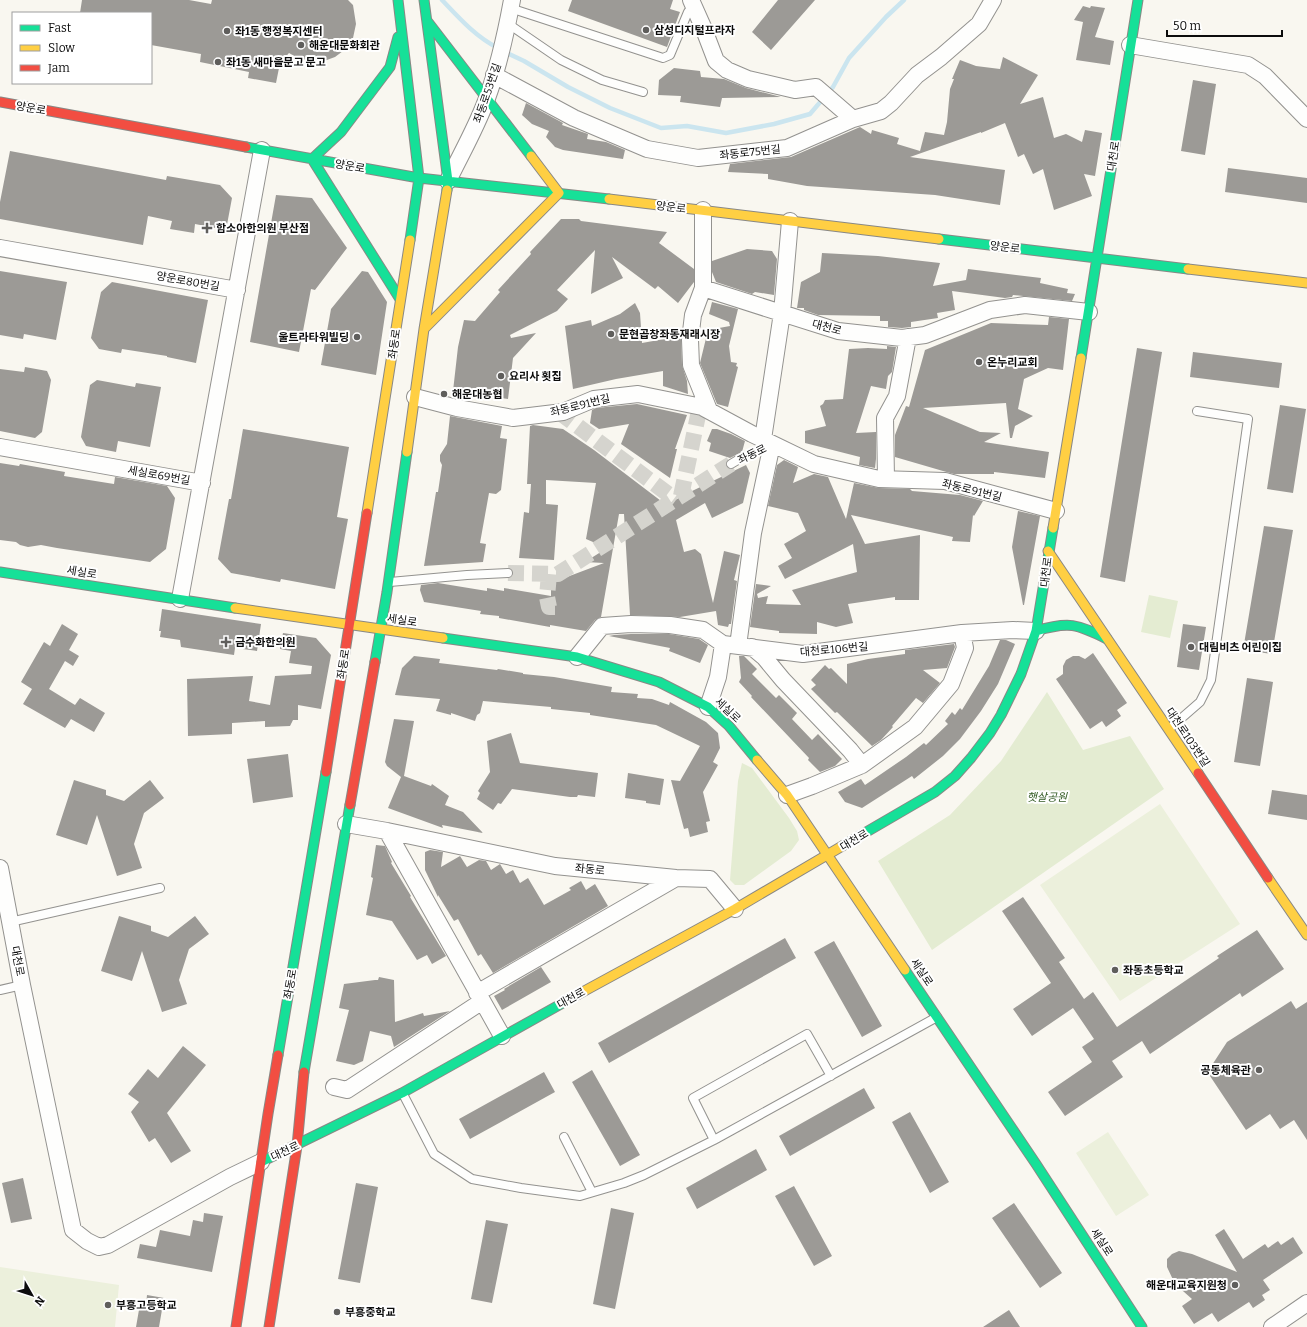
<svg xmlns="http://www.w3.org/2000/svg" width="1307" height="1327" font-family="Bitter,'Noto Sans KR',serif">
<style>
.green{fill:#e4ecd2}
.pitch{fill:#ecf0dc}
.lines{fill:none;stroke-linecap:round;stroke-linejoin:round}
.stream{stroke:#cbe5ef;stroke-width:4.5}
.building{fill:#9c9a96}
.street-tunnel{stroke:#d5d4ce;stroke-width:16;stroke-dasharray:16 8;stroke-linecap:butt}
.lane-casing{stroke:#93928f;stroke-width:10}
.street-casing{stroke:#93928f;stroke-width:18}
.fast-casing{stroke:#898885;stroke-width:11}
.slow-casing{stroke:#898885;stroke-width:11}
.jam-casing{stroke:#898885;stroke-width:11}
.lane{stroke:#fefefd;stroke-width:8}
.street{stroke:#fefefd;stroke-width:16}
.fast{stroke:#16e098;stroke-width:9}
.slow{stroke:#ffcf43;stroke-width:9}
.jam{stroke:#f24e42;stroke-width:9}
.poi-dot{fill:#5f5e5c;stroke:#fff;stroke-width:1.5}
.labels{text-anchor:middle;stroke-width:4;stroke-linejoin:round;paint-order:stroke}
.poi-label{font-size:11px;font-weight:bold;fill:#0c0c0c;stroke:#fff;text-anchor:start}
.street-label{font-size:11px;fill:#0c0c0c;stroke:#fff}
.park-label{font-size:11px;font-style:italic;fill:#335b24;stroke:#fff}
</style>
<rect width="100%" height="100%" fill="#f9f7f0"/>
<path class="green" d="M1149,595L1178,601L1170,638L1141,632Z
M1047,692L1083,750L1130,736L1164,789L932,950L878,861L950,815L1001,761Z
M742,763L752,768L789,818L797,831L799,840L791,851L744,885H735L730,880L738,781Z"/>
<path class="pitch" d="M1160,804L1240,924L1120,1001L1040,885Z
M1108,1132L1149,1195L1116,1216L1076,1153Z
M0,1267L119,1285L115,1327H0Z"/>
<g class="lines">
<path class="stream" d="M442,0C459,18 476,37 498,48
M505,52L524,61L568,87L610,108L661,128L687,126L726,133L774,124L810,114L833,87L849,58L886,17L904,0"/>
</g>
<path class="building" d="M82,0H189L211,4L212,0H348L353,5L356,24L353,38L343,51L335,57L324,61H312L298,58L289,53L280,63L276,83L248,78L249,72L200,62L201,54L151,45V13H80Z
M572,0H673L670,9L680,12L667,47L568,11Z
M778,0H815L771,50L752,32Z
M1083,6L1090,8L1091,6L1105,8L1095,37L1114,41L1110,65L1076,60L1083,22L1074,20Z
M1003,57L1038,75L1020,104L1043,97L1054,138L1066,134L1082,142L1085,130L1102,133L1095,176L1084,174L1092,196L1054,210L1043,169L1033,174L1024,154L1018,157L1005,123L981,133V132L910,157L1005,170L1000,205L935,195L807,186L768,179V174L728,172L730,164L791,157L860,127L871,134L872,130L899,138L897,144L920,151L925,132L944,135L947,122L950,89L954,79H952L960,60L976,66L1000,69Z
M674,68L700,71L701,77L724,79L746,88L781,97L722,98L720,107L680,102L681,96L658,95L659,80Z
M1193,80L1216,84L1205,155L1181,151Z
M526,103L563,123L562,125L588,134L587,139L606,142L625,150L623,159L563,150L555,147L546,137L549,131L532,124L522,115Z
M10,151L166,180L167,176L220,185L232,198L226,230L195,224L194,233L170,229L172,221L148,216L143,245L0,219V202Z
M1228,168L1307,178V203L1225,192Z
M276,195L312,198L347,248L315,290L311,289L299,352L250,342Z
M561,219H579L581,221L667,232L659,243L694,269V282L678,303L658,286L655,289L612,257L623,278L591,294L595,250L557,290L568,299L557,311L510,335L511,338L536,333L513,358L508,399L453,391L458,347L464,320L475,321L500,292L498,290L531,254L530,252Z
M747,249L772,251L777,259L774,295L755,292L752,294L716,282L712,272V261Z
M822,253L878,256L940,263L933,286L966,280L968,269L1041,278L1040,283L1068,289L1067,293L1075,294L1072,301L1013,295L1012,297L1005,298L952,291L955,310L937,313L938,318L911,322V327L902,328L888,327V321H880V316L818,315L804,310V308H797L801,282L820,272Z
M0,271L67,282L56,340L24,334L23,339L0,335Z
M362,271L368,272L387,302L376,375L321,365L331,309Z
M112,282L208,300L196,363L167,357V356L122,349L121,353L99,349L91,338L101,292Z
M712,302L738,309L729,346L731,362L737,363L736,366L738,367L728,407L717,404L700,363L708,330L730,326L729,322L709,314Z
M635,303L640,313L642,343L681,336L682,365L687,381L688,394L663,386V371L616,379L573,389L565,326L591,320L592,326L620,314Z
M1049,317L1069,319L1063,370L1048,368L1024,379L1018,409L1033,416L1015,426L1012,438H1010L1006,403L923,408L980,432L1001,433L984,442L1049,452L1045,478L994,472V474H954L943,471L895,457V435L906,406L909,407L925,350L991,323L1048,325Z
M887,346L896,347L892,372L888,376L886,389L871,386L856,433L876,432V459L875,468L859,465L860,457L805,443V431L826,426L820,406L823,404L825,400L843,399L849,349L868,348L887,349Z
M1137,348L1162,352L1125,582L1100,577Z
M1193,352L1282,363L1279,388L1190,377Z
M25,367L47,371L51,380L42,432L35,438L0,431V369L24,372Z
M97,380L135,387L136,383L161,387L150,447L118,441L116,452L86,446L81,437L90,385Z
M637,404L687,415L675,449H677L670,478L621,444L629,424L599,429L590,423L592,410L596,408Z
M1280,405L1306,409L1293,493L1267,489Z
M450,416L502,426L500,438L507,439L501,490L496,494L489,493L480,543L486,544L483,562L424,566L436,492H438L442,465L440,461V455L447,444Z
M533,425L563,429L594,450L665,504L664,507L690,491V492L746,465L750,473L743,503L712,518L705,503L676,520L684,552L695,549L701,554L713,603L724,551L740,555L734,580L737,581L731,624H729L728,627L718,625L716,611L680,617L630,615L624,514H619L601,617L595,620L586,631L550,625V627L499,618V616L480,614L481,611L424,602L420,590L421,585L438,583L487,591V588L504,591V588L551,596V583L604,563L585,562L607,548L586,539L596,483L546,480V504L558,505L554,560L519,558L524,512L529,513L531,484H527L530,426Z
M243,429L349,447L337,517L348,519L335,589L281,579L280,582L231,573L218,559L229,499H231Z
M712,429H717L731,434L745,441L742,452L730,458L709,451L711,443L707,441Z
M784,460L798,467L793,483L814,474L828,477L846,519L854,483L879,488L910,489L912,491L960,495L983,501L974,516L973,515L970,542L952,541L953,537L851,515L865,544L920,535L919,600H895V597L848,604L853,623L836,627L817,622V634L779,633V631L750,627L756,584L771,586L757,594L758,598L768,596L766,604L801,605L792,590L857,572L853,544L785,579L778,566L792,558L784,544L806,531L798,513L768,506L777,465Z
M0,463L19,466L20,464L65,472L64,476L114,484L115,477L167,486L175,498L166,549L150,562L57,548L41,545L28,547L20,545L16,542L0,540Z
M1018,511L1040,516L1024,605H1023L1012,547Z
M1264,526L1293,530L1272,654L1243,650Z
M162,609L261,624L257,651L235,648L234,655L181,647L180,640L160,637L161,631H159Z
M62,624L78,634L69,650L79,656L73,666L65,661L49,689L75,705L80,698L105,713L94,732L71,719L65,728L23,704L32,689L21,682L44,642L50,646Z
M1183,624L1206,627L1199,670L1177,667Z
M283,633L316,638L331,655L321,709L298,705V720H293L290,726L265,727V721L232,723V734L188,736L187,679L253,676L249,701L270,705L275,676L311,674L312,666L289,663L291,651L280,649Z
M631,634H669L699,639L708,645L700,663L669,651L670,648L609,636L614,635Z
M1000,640H1006L1015,644L998,684L981,711L960,739L943,756L914,779L912,776L862,808L845,802L838,792L861,779L865,785L906,757L924,743L926,745L948,724L945,721L952,712L955,715L960,708L962,710L989,666Z
M954,644L955,647L947,668L923,670L940,683L923,703L916,698L892,726L893,727L881,740L872,746L837,712L835,713L811,689L816,685L811,680L825,665L829,669L831,668L847,684V664L868,659L905,654V650Z
M1093,653L1127,703L1117,710L1121,716L1106,727L1102,721L1090,729L1056,679L1063,674V666L1066,660L1073,656H1079L1085,659Z
M414,656L440,659L439,663L497,670L498,669L523,673V674L554,677L612,687L611,692L638,694L637,698L652,699L669,705L670,702L706,722L718,733L720,748L713,762L718,765L703,792L710,821L706,822L708,832L690,837L688,828L684,829L671,780L680,781L700,746L656,725L590,715V713L551,709V707L483,701L480,713L477,715L475,721L451,713V715L436,711L440,699L395,695L402,668Z
M739,656H744L757,669L752,674L776,698L779,695L797,713L792,719L812,740L818,734L842,759L835,766L820,772L808,760L809,758L751,697L752,696L739,682L741,678Z
M1247,678L1273,682L1260,766L1234,762Z
M394,719L414,721L404,776L431,786L432,784L449,796L445,805L463,812L483,833L442,825L443,828L388,808L401,777L387,766L385,762Z
M511,733L520,763L598,773L595,797L578,795L577,797H570L512,789L501,804L498,803L493,810L477,799L480,793L478,791L490,772L487,741Z
M288,754L293,797L253,803L247,759Z
M628,773L664,779L660,805L646,803V801L625,798Z
M74,780L106,790V795L124,801L150,780L164,798L144,813L134,844L142,868L117,876L97,815L87,845L56,835Z
M1272,790L1307,795V820L1268,814Z
M376,845L385,846L392,862L391,863L411,896L410,897L446,956L432,964L427,955L417,960L392,921L366,915L373,878L371,877Z
M430,850L443,852L441,867L460,856L467,867L479,860L486,861L491,870L500,864L506,874L513,870L520,883L528,878L544,905L571,890L569,888L581,881L586,890L595,884L608,906L493,973L481,954L478,956L458,919L454,921L438,895V897L425,870V852Z
M1023,897L1065,958L1059,962L1084,999L1093,992L1117,1027L1219,958L1217,956L1257,930L1284,969L1242,997L1240,993L1150,1054L1142,1041L1112,1061L1123,1077L1065,1116L1048,1092L1092,1062L1082,1047L1094,1039L1073,1008L1032,1036L1013,1009L1051,983L1002,911Z
M119,916L151,926V931L168,937L195,916L209,934L189,949L179,980L187,1004L162,1012L142,951L132,981L101,971Z
M785,938L796,958L609,1063L598,1043Z
M834,941L882,1026L862,1037L814,952Z
M541,967L551,982L502,1010L494,996L505,990L504,989Z
M379,977L394,980L395,1022L423,1013L424,1016L450,1011L394,1047L391,1036L370,1031L363,1061L354,1065L336,1061L349,1010L339,1008L344,984L375,980H378Z
M1291,1001L1296,1009L1307,1002V1140L1294,1120L1280,1129L1270,1114L1246,1130L1210,1076L1212,1065L1227,1042Z
M183,1046L206,1065L167,1113L191,1151L171,1163L155,1138L149,1142L131,1112L139,1102L128,1094L148,1069L158,1078Z
M592,1070L640,1155L620,1166L572,1082Z
M544,1072L555,1092L470,1139L459,1119Z
M864,1088L875,1108L790,1156L779,1136Z
M910,1112L949,1182L930,1193L892,1122Z
M756,1149L767,1170L697,1209L686,1188Z
M23,1178L32,1219L11,1223L2,1183Z
M356,1183L378,1187L360,1283L338,1279Z
M794,1186L832,1256L814,1266L775,1196Z
M1014,1203L1062,1273L1040,1288L992,1218Z
M611,1208L634,1213L615,1309L593,1304Z
M204,1213L223,1216L212,1272L137,1258L140,1244L156,1247L160,1230L190,1236L193,1220L203,1222Z
M486,1220L508,1224L492,1303L471,1299Z
M1224,1229L1243,1259L1265,1244L1268,1248L1278,1241L1281,1245L1293,1237L1303,1253L1263,1280L1270,1290L1262,1295L1265,1300L1253,1308L1249,1302L1218,1322L1212,1313L1194,1324L1182,1306L1192,1299L1175,1284L1167,1267V1259L1172,1254L1179,1251L1192,1254L1237,1272L1215,1235Z
M147,1295L164,1298L159,1327H136L140,1304L146,1305Z
M1009,1310L1020,1327H983Z"/>
<g class="lines">
<path class="street-tunnel" d="M559,412L676,500
M681,496L700,406
M508,573L558,574L731,464
M549,574L547,597L549,607H555"/>
<defs>
<path id="lane" d="M510,8L663,58L670,55L688,12
M507,23L561,60L602,80L643,92
M731,464L741,458L772,444
M390,582L467,575L508,573
M1169,729L1200,702L1211,680L1248,419L1197,411
M10,922L160,888
M0,990L22,985
M403,1094L434,1154L472,1179L521,1188L580,1196L624,1183L644,1175L714,1140L937,1017
M564,1137L592,1192
M714,1140L693,1098L807,1034L831,1076"/>
<path id="street" d="M691,0L703,27L716,61L727,70L748,79L795,90L816,87L853,119
M1130,45L1248,65L1265,76L1307,119
M494,75L574,118L647,149L698,158L787,148L853,119L881,111L891,103L917,75L941,57L979,24L993,0
M448,181C461,154 476,128 486,101C498,69 506,33 512,0
M703,210V288L693,315L690,340L691,365L709,410
M0,248L237,290
M703,288L838,331L902,338L925,335L990,310L1025,305L1089,312
M415,397L457,408L513,418L563,412L594,399L638,394L702,407L752,434L814,464L879,479L945,481L1056,511
M763,439L782,313L790,221
M0,447L202,483
M886,479L885,418L897,396L908,337
M180,599L262,150
M738,646L753,533L772,444
M752,647L764,657L783,680L850,750L862,765
M577,657L602,626L631,624L670,625L703,630L723,644
M708,707L718,677L723,644L803,654L962,633L1013,630L1036,631
M787,795L812,786L862,765L915,727L951,684L965,648L962,633
M346,824L387,831L555,866L676,878L710,879L735,909
M387,831L502,1036
M0,868L22,985L73,1230L87,1241L99,1247L108,1245L230,1177L261,1162
M477,993L676,878
M334,1087L347,1090L481,1002
M1272,1327L1307,1303"/>
<path id="fast" d="M398,0L419,178L410,240
M424,0L448,181L447,190
M428,22L531,156
M398,37L390,67L341,132L312,159L400,299
M246,147L419,178L609,199
M939,239L1188,269
M1081,358L1138,0
M0,572L235,608
M1036,631C1069,621 1077,624 1107,639
M443,638L577,657L659,682L708,707L729,726L757,760
M375,662L387,592L407,452
M844,845L935,792L955,776L971,758L990,733L1001,715L1021,674L1036,631L1053,528
M905,970L1036,1164L1142,1327
M278,1055L326,772
M304,1072L350,805
M261,1162L402,1093L577,995"/>
<path id="slow" d="M609,199L939,239
M1188,269L1307,283
M424,329L559,193L531,156
M407,452L424,329L447,190
M367,513L410,240
M1053,528L1081,358
M1048,551L1198,773
M235,608L443,638
M757,760L787,795L905,970
M1268,878L1307,935
M577,995L735,909L844,845"/>
<path id="jam" d="M0,102L246,147
M326,772L367,513
M1198,773L1268,878
M350,805L375,662
M236,1327L268,1114L278,1055
M269,1327L297,1146L304,1072"/>
</defs>
<use href="#lane" class="lane-casing"/>
<use href="#street" class="street-casing"/>
<use href="#fast" class="fast-casing"/>
<use href="#slow" class="slow-casing"/>
<use href="#jam" class="jam-casing"/>
<use href="#lane" class="lane"/>
<use href="#street" class="street"/>
<use href="#fast" class="fast"/>
<use href="#slow" class="slow"/>
<use href="#jam" class="jam"/>
</g>
<g class="poi-dot">
<circle cx="646" cy="30" r="4"/>
<circle cx="227" cy="31" r="4"/>
<circle cx="301" cy="45" r="4"/>
<circle cx="218" cy="62" r="4"/>
<path d="M205 222h4v4h4v4h-4v4h-4v-4h-4v-4h4z"/>
<circle cx="611" cy="334" r="4"/>
<circle cx="357" cy="337" r="4"/>
<circle cx="979" cy="362" r="4"/>
<circle cx="501" cy="376" r="4"/>
<circle cx="444" cy="394" r="4"/>
<path d="M224 636h4v4h4v4h-4v4h-4v-4h-4v-4h4z"/>
<circle cx="1191" cy="647" r="4"/>
<circle cx="1115" cy="970" r="4"/>
<circle cx="1259" cy="1070" r="4"/>
<circle cx="1235" cy="1285" r="4"/>
<circle cx="108" cy="1305" r="4"/>
<circle cx="337" cy="1312" r="4"/>
</g>
<g class="labels">
<g class="poi-label">
<text x="654" y="34">삼성디지털프라자</text>
<text x="235" y="35">좌1동 행정복지센터</text>
<text x="309" y="49">해운대문화회관</text>
<text x="226" y="66">좌1동 새마을문고 문고</text>
<text x="216" y="232">함소아한의원 부산점</text>
<text x="619" y="338">문현곱창좌동재래시장</text>
<text x="349" y="341" text-anchor="end">울트라타워빌딩</text>
<text x="987" y="366">온누리교회</text>
<text x="509" y="380">요리사 횟집</text>
<text x="452" y="398">해운대농협</text>
<text x="235" y="646">금수화한의원</text>
<text x="1199" y="651">대림비츠 어린이집</text>
<text x="1123" y="974">좌동초등학교</text>
<text x="1251" y="1074" text-anchor="end">공동체육관</text>
<text x="1227" y="1289" text-anchor="end">해운대교육지원청</text>
<text x="116" y="1309">부흥고등학교</text>
<text x="345" y="1316">부흥중학교</text>
</g>
<g class="street-label">
<text transform="translate(487 93) rotate(-71)" y="4">좌동로53번길</text>
<text transform="translate(31 108) rotate(10)" y="4">양운로</text>
<text transform="translate(750 152) rotate(-6)" y="4">좌동로75번길</text>
<text transform="translate(1113 156) rotate(-81)" y="4">대천로</text>
<text transform="translate(350 166) rotate(10)" y="4">양운로</text>
<text transform="translate(671 207) rotate(7)" y="4">양운로</text>
<text transform="translate(1005 247) rotate(7)" y="4">양운로</text>
<text transform="translate(188 281) rotate(10)" y="4">양운로80번길</text>
<text transform="translate(827 327) rotate(15)" y="4">대천로</text>
<text transform="translate(394 344) rotate(-82)" y="4">좌동로</text>
<text transform="translate(580 405) rotate(-14)" y="4">좌동로91번길</text>
<text transform="translate(752 454) rotate(-26)" y="4">좌동로</text>
<text transform="translate(159 475) rotate(10)" y="4">세실로69번길</text>
<text transform="translate(972 490) rotate(14)" y="4">좌동로91번길</text>
<text transform="translate(82 572) rotate(9)" y="4">세실로</text>
<text transform="translate(1046 572) rotate(-83)" y="4">대천로</text>
<text transform="translate(402 620) rotate(8)" y="4">세실로</text>
<text transform="translate(834 649) rotate(-5)" y="4">대천로106번길</text>
<text transform="translate(343 664) rotate(-81)" y="4">좌동로</text>
<text transform="translate(728 710) rotate(43)" y="4">세실로</text>
<text transform="translate(1188 737) rotate(56)" y="4">대천로103번길</text>
<text transform="translate(854 840) rotate(-31)" y="4">대천로</text>
<text transform="translate(590 869) rotate(6)" y="4">좌동로</text>
<text transform="translate(18 961) rotate(79)" y="4">대천로</text>
<text transform="translate(922 972) rotate(56)" y="4">세실로</text>
<text transform="translate(290 984) rotate(-80)" y="4">좌동로</text>
<text transform="translate(571 998) rotate(-29)" y="4">대천로</text>
<text transform="translate(285 1151) rotate(-25)" y="4">대천로</text>
<text transform="translate(1102 1242) rotate(57)" y="4">세실로</text>
</g>
<g class="park-label">
<text x="1047" y="801">햇살공원</text>
</g>
</g>
<rect x="12" y="12" width="140" height="72" fill="#ffffff" stroke="#9e9e9e"/>
<rect x="20" y="25" width="20" height="6" fill="#16e098" stroke="#9e9e9e"/>
<text x="48" y="32" font-size="12" fill="#0c0c0c">Fast</text>
<rect x="20" y="45" width="20" height="6" fill="#ffcf43" stroke="#9e9e9e"/>
<text x="48" y="52" font-size="12" fill="#0c0c0c">Slow</text>
<rect x="20" y="65" width="20" height="6" fill="#f24e42" stroke="#9e9e9e"/>
<text x="48" y="72" font-size="12" fill="#0c0c0c">Jam</text>
<g transform="translate(32 1295) rotate(129)" stroke="#ffffff" stroke-width="3" paint-order="stroke">
<path d="M0-3L7 15L0 10L-7 15Z" fill="#0c0c0c"/>
<text y="-6" font-size="11" font-weight="bold" text-anchor="middle" fill="#0c0c0c">N</text>
</g>
<path d="M1167 30v6h115v-6" fill="none" stroke="#0c0c0c" stroke-width="2"/>
<text x="1173" y="30" font-size="12" fill="#0c0c0c" stroke="#ffffff" stroke-width="3" paint-order="stroke">50 m</text>
</svg>
